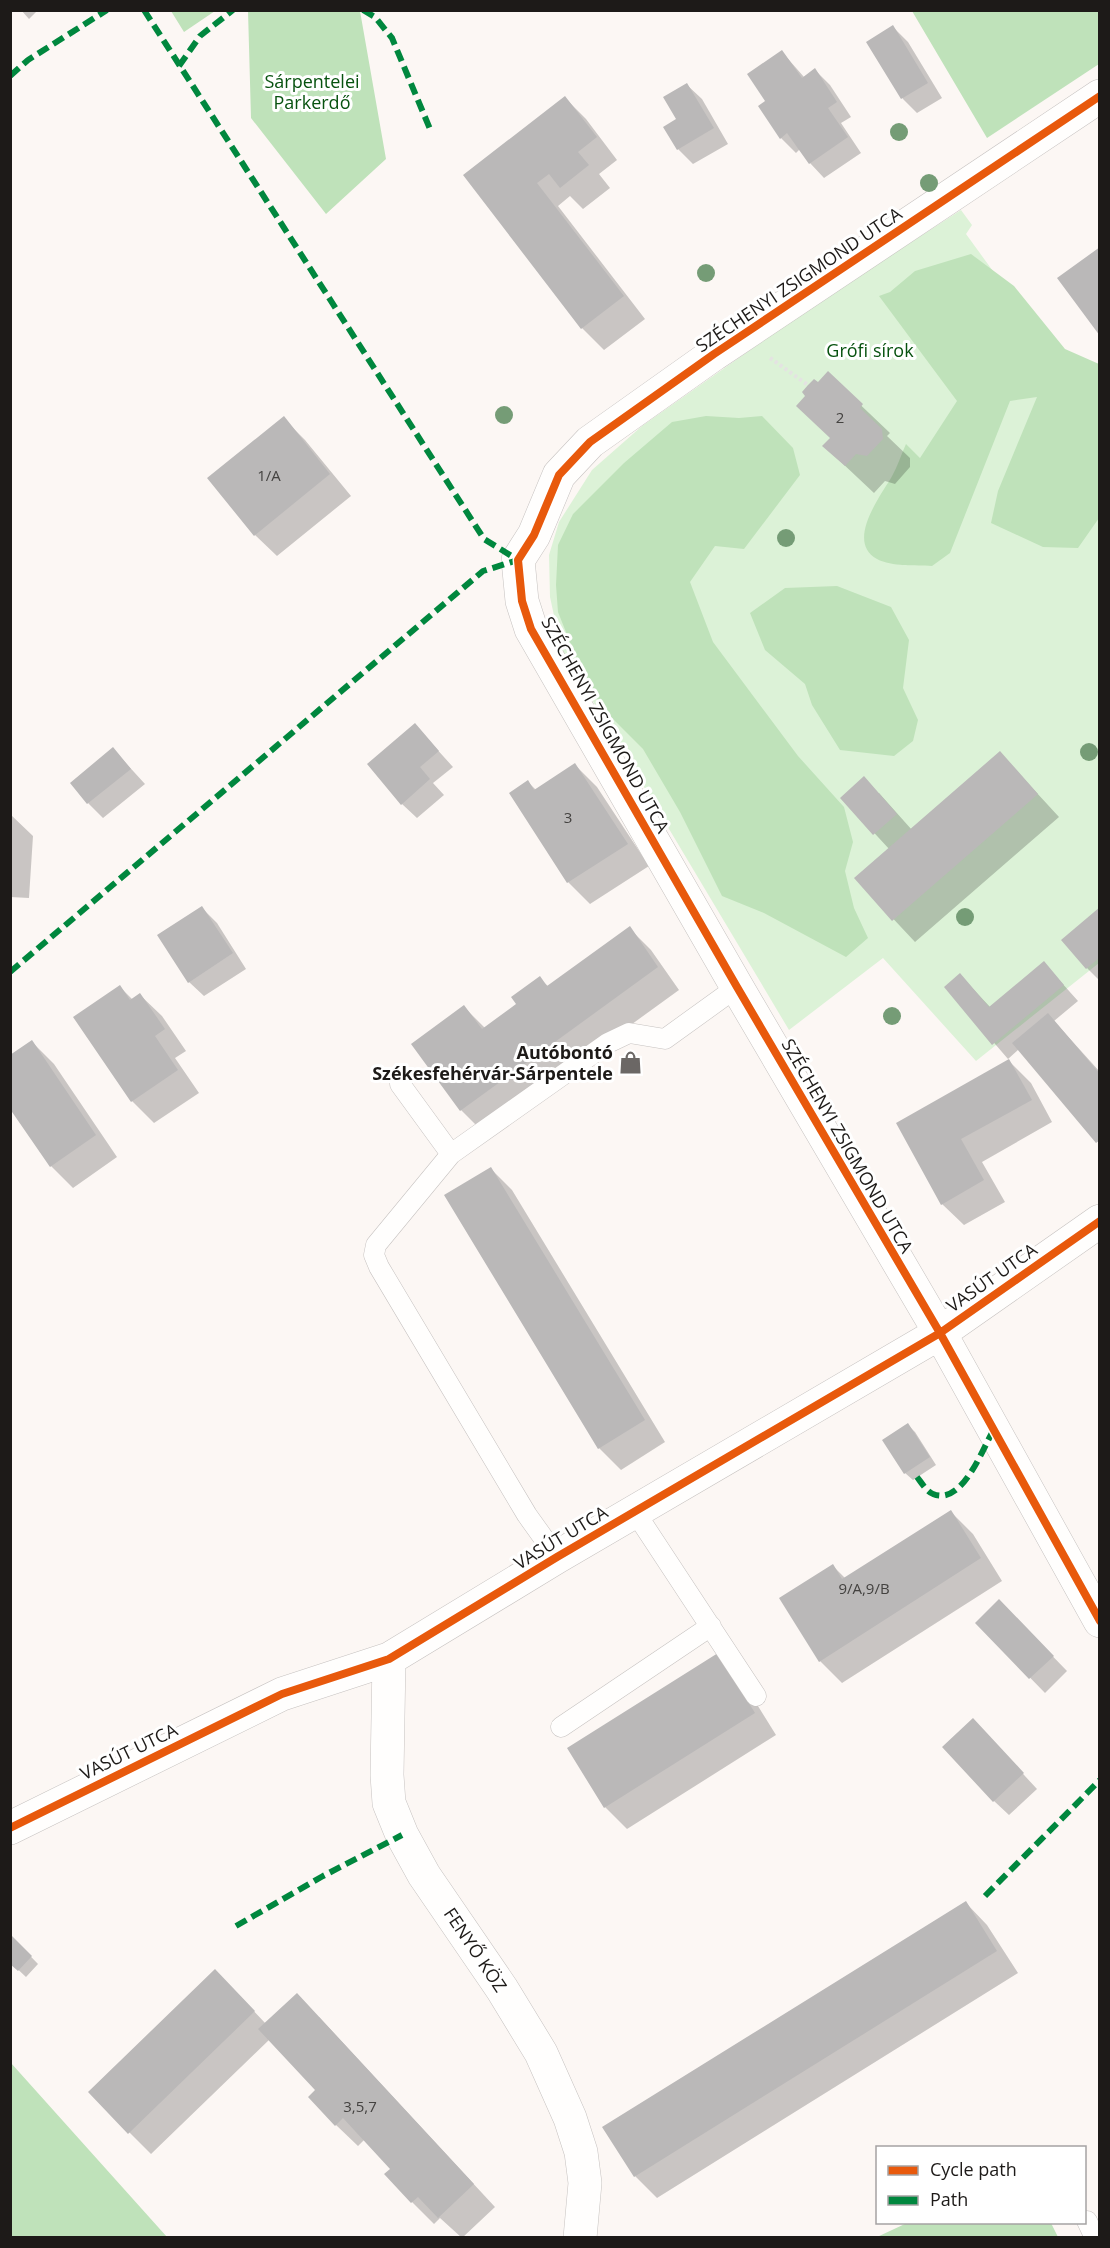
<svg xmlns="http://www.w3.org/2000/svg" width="1110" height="2248" font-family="'Open Sans',sans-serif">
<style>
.green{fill:#dcf2d7}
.forest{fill:#bfe2ba}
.shadow{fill:#0003}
.building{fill:#bab8b8}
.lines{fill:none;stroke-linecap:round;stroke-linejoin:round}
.lane-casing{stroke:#c6c2c0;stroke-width:21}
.street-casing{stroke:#c6c2c0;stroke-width:34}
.path{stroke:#e4e3e2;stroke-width:4;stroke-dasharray:3 3;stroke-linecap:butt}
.lane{stroke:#fffefd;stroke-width:20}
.street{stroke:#fffefd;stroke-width:33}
.quiet{stroke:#00873e;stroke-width:6;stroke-dasharray:12 6;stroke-linecap:butt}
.cycleway-casing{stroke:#fff;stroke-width:11}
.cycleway{stroke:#e8590c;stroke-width:8}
.tree{fill:#759c76}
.labels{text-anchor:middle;stroke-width:6;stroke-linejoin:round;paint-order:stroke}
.number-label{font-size:15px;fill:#444240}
.park-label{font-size:18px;fill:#07520f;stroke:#fff}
.street-label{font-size:18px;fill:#1d1a18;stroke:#fff}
.poi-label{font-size:18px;font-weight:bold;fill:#1d1a18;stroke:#fff;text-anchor:end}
</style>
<rect width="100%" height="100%" fill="#fcf7f4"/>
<path class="green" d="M961,210L972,225L966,234L1099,417V963L976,1061L883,958L789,1030L561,648L550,597L549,555L559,522L592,470L642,426L814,305Z"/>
<path class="forest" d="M171,11H215L184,32Z
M248,11H360L386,159L326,214L251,118Z
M912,11H1099V64L987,138Z
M971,254L1014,286L1065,349L1099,364V518L1078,548L1043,547L991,523L998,491L1037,397L1010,401L950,553L932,566C916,565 892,567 877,559C846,542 879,498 891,478C897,468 901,455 906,444L920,458L957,401L879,296L890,292L915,271Z
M706,416L739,418L762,416L793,448L800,475L744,549L715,546L690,582L713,642L798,756L844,807L853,842L845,871L854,908L868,938L846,957L764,913L722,896L680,812L643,749L603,709L581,670L558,612L556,585L558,545L573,514L624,463L672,422Z
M837,586L891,607L909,640L903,688L918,720L913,741L894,756L840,750L812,705L805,684L765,650L750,613L785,588Z
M11,2063L167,2237H11Z
M907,2223H1051L1058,2237H877Z"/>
<path class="shadow" d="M21,10H38L29,19Z
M893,27L908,42L942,98L917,113L903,99L868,42Z
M782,52L804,77L815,70L830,85L851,117L841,123L861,153L824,178L810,163L800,149L796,153L781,138L767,102Z
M687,85L702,99L728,144L693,164L678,149V120Z
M565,98L586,119L617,160L599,174L610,188L583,209L570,196L558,206L645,319L604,350L582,328L465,175Z
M828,374L890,433L887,436L910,458V467L895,484L885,481L874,493L824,446L831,439L818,384Z
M283,418L305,440L351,496L277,556L255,535Z
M415,725L453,767L433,783L444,795L417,818L402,804Z
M113,749L145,784L103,818L88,803Z
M1000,753L1059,817L915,942L856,879L890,850L842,798L879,793L912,830Z
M575,765L597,787L649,866L590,904L568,882L528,782L536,790Z
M10,814L33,836L29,898L10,897Z
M202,908L217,923L246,969L204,996L189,982Z
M1100,909V981L1087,968Z
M629,928L651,950L679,990L483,1132L461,1110L413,1044L464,1007L485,1028L518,1004L539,978L549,987Z
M1044,963L1078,1001L1054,1021L1100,1072V1144L1019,1049L1008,1059L946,987L960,975L991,1008Z
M120,987L133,1000L140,995L162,1016L186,1051L175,1058L199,1093L154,1123L132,1101L75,1017Z
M32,1042L54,1064L117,1157L73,1188L51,1166Z
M1009,1061L1031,1083L1052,1122L982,1162L1005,1202L964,1225L942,1204L898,1124Z
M490,1168L512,1190L665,1442L621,1470L599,1448Z
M908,1425L915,1432L936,1465L913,1480L905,1473L884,1440Z
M951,1512L973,1534L1002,1581L842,1683L820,1661L833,1566L846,1579Z
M999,1601L1067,1671L1045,1693L977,1623Z
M740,1677L776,1735L627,1829L605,1807Z
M987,1735L1037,1789L1009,1815L994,1801Z
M966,1903L987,1925L1018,1973L657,2198L635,2176Z
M11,1936L38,1964L26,1977L10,1962Z
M237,1993L266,2024L319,2017L495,2207L462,2238L440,2218L434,2224L412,2202L392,2169L365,2139L358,2146L336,2125L317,2090L270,2039L151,2154L129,2132Z"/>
<path class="building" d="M893,25L928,83L901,99L866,42Z
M782,50L802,78L815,68L837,102L828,108L848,137L809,164L787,133L780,139L758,106L765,101L747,74Z
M687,83L714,128L677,150L663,127L676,119L663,97Z
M565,96L597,137L578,152L589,165L560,188L549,174L537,183L624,296L581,329L463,175Z
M1100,247V336L1057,278Z
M828,371L863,404L860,408L882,429L883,439L867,456L856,454L845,466L822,446L830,438L796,406L805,396L802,392L808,385L814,379L818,382Z
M284,416L330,474L254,536L207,478Z
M415,723L439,751L420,767L430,779L401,805L367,764Z
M113,747L131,769L87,804L70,783Z
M1000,751L1038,794L892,921L854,878Z
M575,763L628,844L567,883L509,793L528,780L534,790Z
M864,776L897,814L873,835L840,798Z
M202,906L233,953L188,983L157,935Z
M1100,907V957L1086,969L1061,940Z
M630,926L658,967L460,1111L411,1044L464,1005L482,1029L516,1004L511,997L540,976L547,986Z
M1044,961L1064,985L992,1045L944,987L960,973L989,1007Z
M120,985L130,1000L140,993L165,1029L155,1036L178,1070L131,1102L73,1017Z
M1048,1013L1100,1074V1140L1096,1143L1012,1043Z
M32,1040L96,1135L50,1167L10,1109V1055Z
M1009,1059L1032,1100L961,1139L984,1180L941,1205L896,1123Z
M491,1167L645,1420L598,1449L444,1195Z
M908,1423L930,1457L904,1474L882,1440Z
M951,1510L981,1558L819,1662L779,1598L833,1564L842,1579Z
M999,1599L1054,1656L1029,1679L975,1623Z
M718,1653L755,1713L604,1808L567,1748Z
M973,1718L1024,1773L993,1802L942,1747Z
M966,1901L997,1951L634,2177L602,2127Z
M10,1934L32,1956L18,1971L10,1964Z
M215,1969L255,2011L128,2134L88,2092Z
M297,1993L474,2184L438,2218L418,2197L411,2203L384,2174L390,2169L343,2118L335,2126L308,2097L315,2090L258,2029Z"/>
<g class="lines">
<defs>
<path id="lane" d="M400,1084L451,1154L608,1043L629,1033L665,1039L737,987
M451,1154L376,1245L374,1255L379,1267L527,1515L557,1557
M635,1512L756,1696
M561,1727L711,1626
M1087,2221L1095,2238"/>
<path id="street" d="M1100,96L714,354L590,442L559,475L534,535L518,560L522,601L531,629L737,987L940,1333L1100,1621
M389,1659L387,1775L389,1803L402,1835L424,1875L502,1989L541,2053L570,2118L581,2152L585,2183L580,2238
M10,1828L282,1694L389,1659L557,1557L940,1333L1100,1221"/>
</defs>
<use href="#lane" class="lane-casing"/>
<use href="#street" class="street-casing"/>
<path class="path" d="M770,358L808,385"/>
<use href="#lane" class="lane"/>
<use href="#street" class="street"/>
<path class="quiet" d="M144,10L484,539L518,560
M363,10L375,17L392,38L430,129
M179,66L200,36L233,10
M10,76L28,60L107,10
M10,972L483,571L518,560
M917,1477C921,1482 927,1492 933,1494C962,1506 982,1450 993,1431
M985,1896L1100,1780
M236,1926L323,1876L402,1835"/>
<defs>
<path id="cycleway" d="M1100,96L714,354L590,442L559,475L534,535L518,560L522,601L531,629L737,987L940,1333L1100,1621
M10,1828L282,1694L389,1659L557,1557L940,1333L1100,1221"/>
</defs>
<use href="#cycleway" class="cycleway-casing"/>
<use href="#cycleway" class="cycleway"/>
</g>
<g class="tree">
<circle cx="899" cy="132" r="9"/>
<circle cx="929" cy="183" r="9"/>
<circle cx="706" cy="273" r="9"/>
<circle cx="504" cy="415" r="9"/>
<circle cx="786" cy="538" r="9"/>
<circle cx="1089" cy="752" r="9"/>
<circle cx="965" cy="917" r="9"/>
<circle cx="892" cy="1016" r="9"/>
</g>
<defs>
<symbol id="shop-bare" viewBox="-9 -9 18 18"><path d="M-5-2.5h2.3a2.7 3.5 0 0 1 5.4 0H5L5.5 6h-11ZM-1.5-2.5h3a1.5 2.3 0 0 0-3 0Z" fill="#6b6765" stroke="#fff" stroke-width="2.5" paint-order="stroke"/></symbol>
</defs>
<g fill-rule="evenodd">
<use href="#shop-bare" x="614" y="1046" width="33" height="33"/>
</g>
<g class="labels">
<g class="number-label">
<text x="840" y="423">2</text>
<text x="269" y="481">1/A</text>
<text x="568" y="823">3</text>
<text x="864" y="1594">9/A,9/B</text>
<text x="360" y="2112">3,5,7</text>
</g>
<g class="park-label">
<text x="312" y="88">Sárpentelei<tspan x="312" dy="21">Parkerdő</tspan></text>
<text x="870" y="357">Grófi sírok</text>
</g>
<g class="street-label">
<text transform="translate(799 280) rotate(-34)" y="6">SZÉCHENYI ZSIGMOND UTCA</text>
<text transform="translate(605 725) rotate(61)" y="6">SZÉCHENYI ZSIGMOND UTCA</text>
<text transform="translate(847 1146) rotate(60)" y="6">SZÉCHENYI ZSIGMOND UTCA</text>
<text transform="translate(992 1278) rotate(-35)" y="6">VASÚT UTCA</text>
<text transform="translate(561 1538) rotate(-31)" y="6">VASÚT UTCA</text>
<text transform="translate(129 1752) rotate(-26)" y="6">VASÚT UTCA</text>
<text transform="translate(475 1950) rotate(56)" y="6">FENYŐ KÖZ</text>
</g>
<g class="poi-label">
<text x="613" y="1059">Autóbontó<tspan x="613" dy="21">Székesfehérvár-Sárpentele</tspan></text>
</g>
</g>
<rect width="1110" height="2248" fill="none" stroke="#1d1a18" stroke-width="24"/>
<rect x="876" y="2146" width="210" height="78" fill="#ffffff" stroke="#a5a3a3" stroke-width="1.5"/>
<rect x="888" y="2166" width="30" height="9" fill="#e8590c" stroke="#a5a3a3" stroke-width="1.5"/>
<text x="930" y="2176" font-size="18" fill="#1d1a18">Cycle path</text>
<rect x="888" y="2196" width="30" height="9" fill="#00873e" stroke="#a5a3a3" stroke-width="1.5"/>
<text x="930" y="2206" font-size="18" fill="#1d1a18">Path</text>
</svg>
